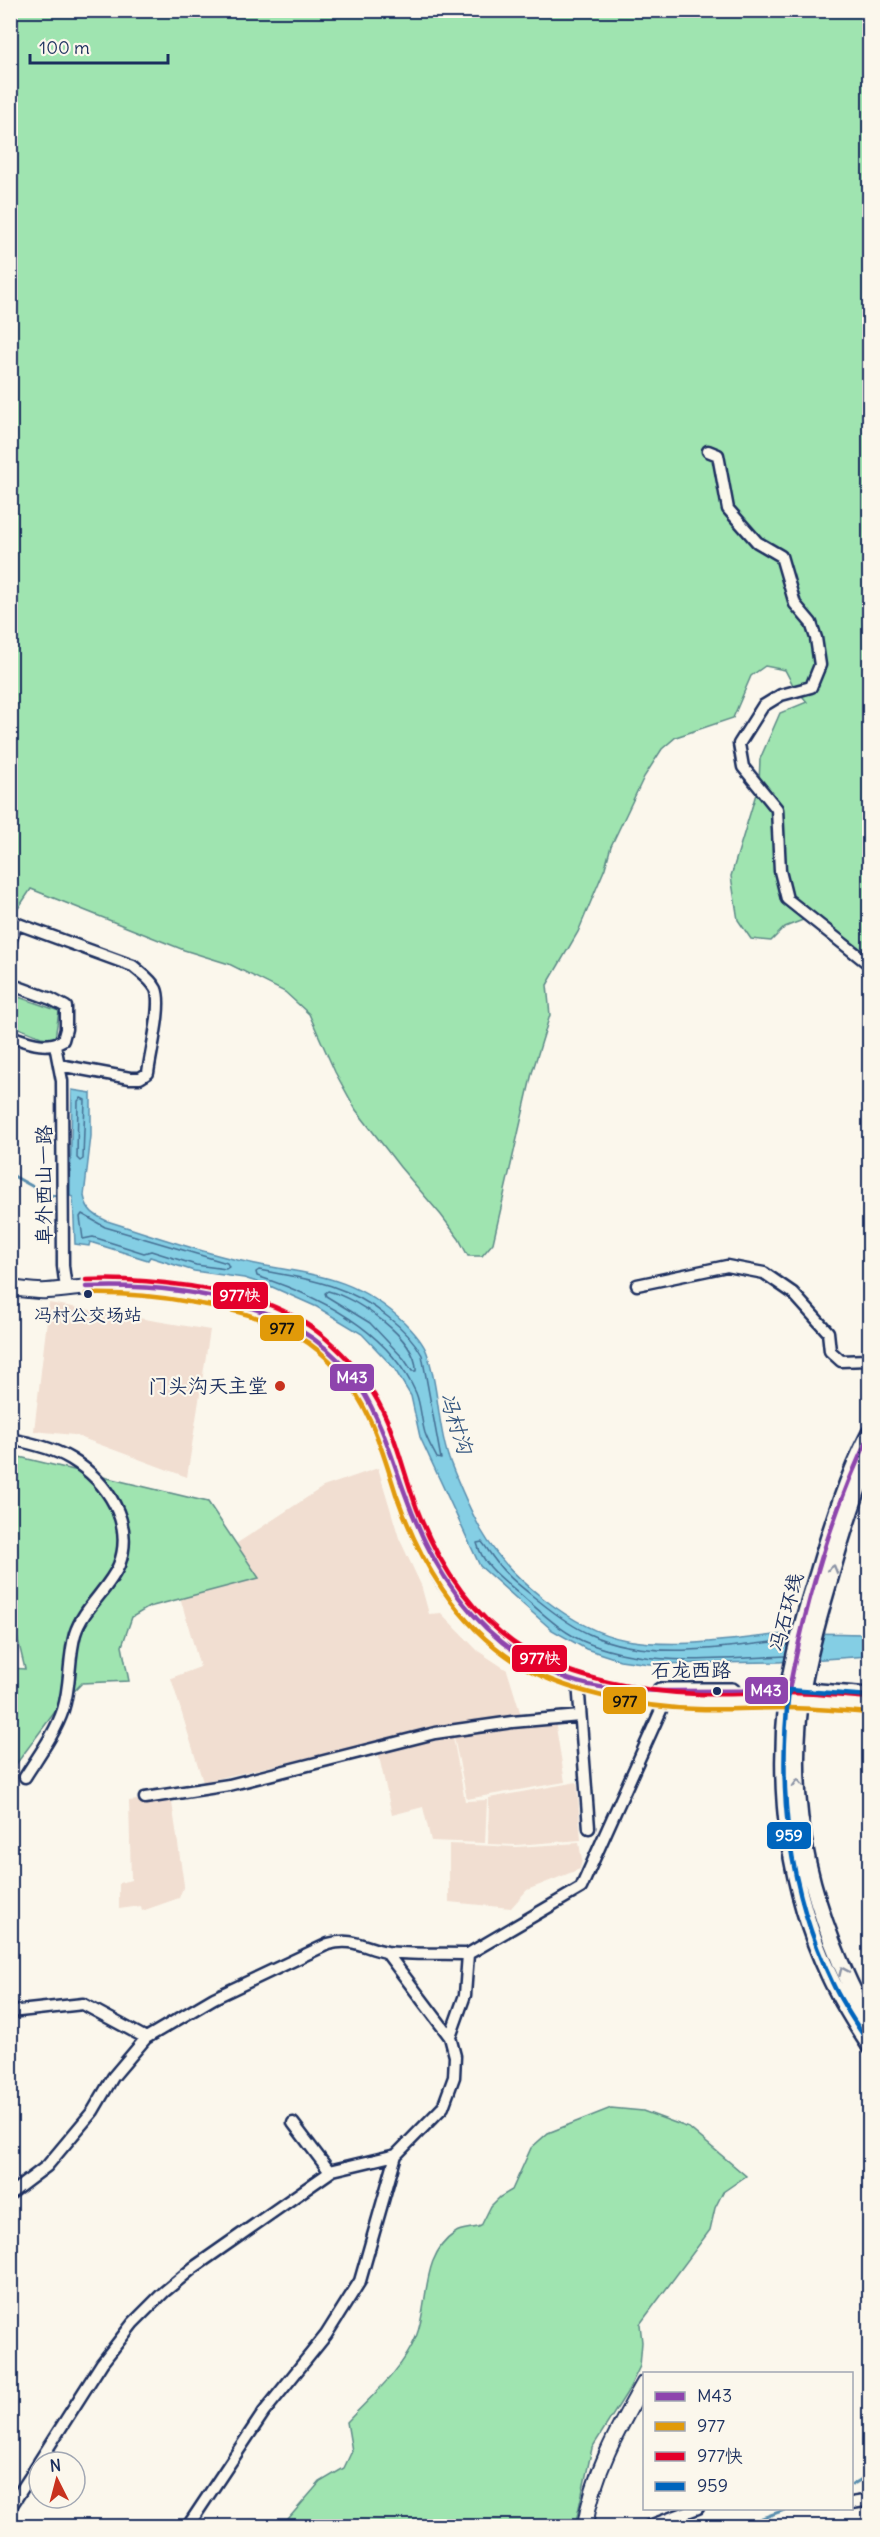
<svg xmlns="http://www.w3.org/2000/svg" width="880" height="2537" font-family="Delius,'LXGW WenKai TC',sans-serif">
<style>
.built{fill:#f1ded1}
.green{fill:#9fe4b0;stroke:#5d8a87;stroke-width:1.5}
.water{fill:#84cee4;stroke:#5a8eae;stroke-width:1.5}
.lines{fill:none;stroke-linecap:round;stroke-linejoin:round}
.shore{stroke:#456f94;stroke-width:1.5}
.stream{stroke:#5a8eae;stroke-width:3}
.minor-casing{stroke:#1b2f5e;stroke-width:15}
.tertiary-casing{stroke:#1b2f5e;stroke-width:18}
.secondary-casing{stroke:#1b2f5e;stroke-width:20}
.minor{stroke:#fbf7ec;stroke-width:10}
.tertiary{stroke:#fbf7ec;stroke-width:14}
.secondary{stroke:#fbf7ec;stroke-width:15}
.bus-1-casing{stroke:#fbf7ec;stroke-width:9}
.bus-2-casing{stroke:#fbf7ec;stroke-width:9}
.bus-3-casing{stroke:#fbf7ec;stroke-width:9}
.bus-4-casing{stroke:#fbf7ec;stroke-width:9}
.bus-1{stroke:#8e44ad;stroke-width:4.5}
.bus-2{stroke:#e19a09;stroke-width:4.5}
.bus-3{stroke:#e4002b;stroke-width:4.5}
.bus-4{stroke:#0065bd;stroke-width:4.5}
.oneway{stroke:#8b93a5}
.bus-dot{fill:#1b2f5e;stroke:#fbf7ec;stroke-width:2}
.poi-dot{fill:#c8321e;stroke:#fbf7ec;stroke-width:2}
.labels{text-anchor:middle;stroke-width:4.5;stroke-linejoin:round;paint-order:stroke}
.bus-label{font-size:18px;fill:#1b2f5e;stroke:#fbf7ec}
.street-label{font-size:20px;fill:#1b2f5e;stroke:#fbf7ec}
.poi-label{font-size:20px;fill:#1b2f5e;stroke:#fbf7ec;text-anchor:end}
.water-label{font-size:21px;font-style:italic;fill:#355780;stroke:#fbf7ec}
.line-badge{stroke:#fbf7ec;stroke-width:2}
.badge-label{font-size:16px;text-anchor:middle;font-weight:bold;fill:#fff}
.pale-badge-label{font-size:16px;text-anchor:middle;font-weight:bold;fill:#111}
</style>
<rect width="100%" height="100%" fill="#fbf7ec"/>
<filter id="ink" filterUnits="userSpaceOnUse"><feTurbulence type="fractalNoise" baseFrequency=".0167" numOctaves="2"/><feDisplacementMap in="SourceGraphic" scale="12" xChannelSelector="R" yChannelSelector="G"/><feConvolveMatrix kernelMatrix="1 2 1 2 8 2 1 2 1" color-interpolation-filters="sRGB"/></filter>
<g filter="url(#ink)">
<path class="built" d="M49,1303L210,1330L187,1477L74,1435L34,1431Z
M378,1468L399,1538L421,1585L429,1614L441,1613L478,1651L507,1670L521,1715L436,1728L203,1782L171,1678L200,1667L176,1583L323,1487Z
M555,1721L565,1782L467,1799L454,1737L519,1725Z
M453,1737L465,1801L487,1800L485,1843L431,1841L423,1807L392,1815L378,1752Z
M577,1782L581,1840L516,1845L488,1844L489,1798Z
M171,1796L184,1885L179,1898L142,1911L141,1906L119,1909V1883L131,1880L129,1801Z
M579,1843L582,1860L580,1869L527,1890L511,1908L449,1902V1844L516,1847Z"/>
<path class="green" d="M10,11H869V954L835,931L808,918L785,927L771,941L751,939L738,920L731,876L759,784L760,759L780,713L807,702L793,685L785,670L765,666L751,676L733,718L676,737L662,749L644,777L611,846L605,868L578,932L547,985L550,1015L532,1073L493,1243L482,1256H468L459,1239L441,1215L400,1167L356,1110L335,1072L309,1014L285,992L229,964L184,950L31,889L15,913L11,911Z
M10,994L59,1011L55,1039L41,1037L11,1025Z
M11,1455L208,1502L259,1578L149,1607L132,1617L122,1646L129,1681L82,1683L57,1709L11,1771V1668L25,1669L11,1611Z
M611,2108L643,2111L689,2128L746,2176L723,2192L715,2208L710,2230L640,2324L642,2342L640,2366L628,2391L592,2448L575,2526H282L320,2482L344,2468L352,2451L347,2422C371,2396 402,2371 416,2337C430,2303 420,2256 455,2233C461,2228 474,2229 481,2226L491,2206L500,2197L512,2190L531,2148L548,2133Z"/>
<path class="water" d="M72,1090L91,1093V1136L84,1196C87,1211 94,1215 107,1221C149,1234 191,1249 233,1259C302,1276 347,1269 404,1322C413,1331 423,1342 427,1353C439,1387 437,1425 449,1459C458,1482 469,1508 481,1530C507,1576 573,1630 626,1640C679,1649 733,1639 786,1634C813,1632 842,1634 869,1634V1656L778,1662L649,1664L620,1660L586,1649L552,1630L480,1566L420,1437L411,1396L394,1368L362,1334L317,1307L270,1286L244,1278L194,1271L150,1257L148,1260L90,1242L89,1246L75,1244L73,1197L70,1196Z"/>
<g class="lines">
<path class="shore" d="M81,1098L85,1100L83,1159L80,1161L77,1158L78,1101Z
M82,1214L105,1227L227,1263L229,1267L226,1269L196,1265L151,1251L144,1253L93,1237L83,1239L80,1217Z
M259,1270C309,1279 347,1284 388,1317C402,1328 414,1340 422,1355L441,1459L437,1458C433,1450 428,1442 425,1433C421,1420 421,1405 416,1393C388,1330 319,1296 257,1276L256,1272Z
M328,1291C357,1298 418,1339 416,1371H412L404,1359L370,1323L326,1296L325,1293Z
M785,1656C724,1659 649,1667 590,1644C563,1634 542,1613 520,1594C503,1579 483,1566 477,1543L482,1542C487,1548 490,1554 495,1560C506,1576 524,1589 539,1601C554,1613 571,1626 589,1634C647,1662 728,1647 789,1640"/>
<path class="stream" d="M10,1174L48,1195L59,1196
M852,2485L870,2474
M740,2526L790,2508"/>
<defs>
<path id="minor" d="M708,451L718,455L728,509L757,542L781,556L795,604L811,623L816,638L820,665L811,687L781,695L763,706L739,744L743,767L777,809L780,871L787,899L870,965
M10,921L133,966C141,973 151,979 156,989C163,1005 150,1055 148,1073L140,1078H130L59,1065
M10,942L17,923
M10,984L51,999L66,1007V1029L63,1040C46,1050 28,1042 10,1036
M55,1045L62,1081L63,1266L66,1288
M637,1285L727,1266L764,1273L793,1293L828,1332L830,1351L841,1361L867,1360L870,1357
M10,1439C31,1443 53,1448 71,1459C107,1481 135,1523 119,1565C109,1589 83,1608 75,1634C68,1658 71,1686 63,1710C55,1734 38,1756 25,1777
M578,1682L589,1828
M145,1798L229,1785L435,1733L512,1722L580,1716
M468,1954L581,1888L666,1699
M10,2012L83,2004L146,2038
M293,2123L330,2172
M10,2194L47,2166L93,2111L113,2077L146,2038L214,1998L328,1944C354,1937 364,1948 387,1952C413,1955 441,1953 468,1954L465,1995L450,2037
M39,2462L102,2363L133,2323L164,2292L193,2268L333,2170L396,2155
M852,2503L870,2500
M10,2508L39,2463
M188,2526L264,2412L326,2335L360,2281L396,2155L443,2107L454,2077L455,2056L450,2037L386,1952
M649,2526L698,2508"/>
<path id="tertiary" d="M10,1288C22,1289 35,1292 47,1291C69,1290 92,1285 114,1286C166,1287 223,1295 270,1313C290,1321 308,1334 324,1347C344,1365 361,1387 374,1411C405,1470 410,1540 452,1594C498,1653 550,1677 621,1691
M585,2526C593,2473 618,2429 644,2383"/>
<path id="secondary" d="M870,1433C847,1477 832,1525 818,1573C805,1614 792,1657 787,1700C777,1793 789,1890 829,1975C840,1999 855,2023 870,2046
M870,1460C852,1500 840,1542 828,1585C818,1619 808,1655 802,1691C783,1811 814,1919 870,2024
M794,1690L870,1696
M621,1691L681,1701H801L870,1706
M660,1691H732"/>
</defs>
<use href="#minor" class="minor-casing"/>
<use href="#tertiary" class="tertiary-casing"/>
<use href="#secondary" class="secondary-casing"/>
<use href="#minor" class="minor"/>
<use href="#tertiary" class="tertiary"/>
<use href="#secondary" class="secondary"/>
<defs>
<path id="bus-1" d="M86,1287C181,1283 304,1301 360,1387C381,1420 391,1455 404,1491C433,1574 481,1648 568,1679C601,1691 636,1690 671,1691C710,1691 750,1691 789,1690C806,1601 830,1516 870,1434"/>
<path id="bus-2" d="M86,1294C121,1293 155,1296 189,1302C271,1314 334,1340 370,1420C381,1444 388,1469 396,1494C420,1562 455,1623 517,1663C563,1692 643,1708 697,1709C727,1710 756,1708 786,1708C814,1708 841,1711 869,1713"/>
<path id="bus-3" d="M86,1280C121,1278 155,1281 189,1286C218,1291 248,1295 275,1307C324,1328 366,1371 387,1420C399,1449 406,1479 417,1509C439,1566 473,1618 526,1651C572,1679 644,1692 697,1694C727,1695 756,1693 786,1693C814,1693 842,1696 870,1698"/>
<path id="bus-4" d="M870,1696L789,1690C777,1789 788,1891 832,1982C842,2004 856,2024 870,2045"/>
</defs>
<use href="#bus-1" class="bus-1-casing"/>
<use href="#bus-2" class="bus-2-casing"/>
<use href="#bus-3" class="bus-3-casing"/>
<use href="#bus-4" class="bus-4-casing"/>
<use href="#bus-1" class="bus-1"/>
<use href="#bus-2" class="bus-2"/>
<use href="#bus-3" class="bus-3"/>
<use href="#bus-4" class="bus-4"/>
</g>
<defs><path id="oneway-chevron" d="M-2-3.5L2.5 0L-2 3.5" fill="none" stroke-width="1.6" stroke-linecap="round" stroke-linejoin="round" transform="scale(1.5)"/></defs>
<g class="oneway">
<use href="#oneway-chevron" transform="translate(833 1569) rotate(-74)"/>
<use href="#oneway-chevron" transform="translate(798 1783) rotate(-93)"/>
<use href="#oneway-chevron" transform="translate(843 1971) rotate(-114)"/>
</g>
</g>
<g class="bus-dot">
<circle cx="88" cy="1294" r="5"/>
<circle cx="717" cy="1691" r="5"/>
</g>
<circle class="poi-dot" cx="280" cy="1386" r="6"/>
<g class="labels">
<g class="bus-label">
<text x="88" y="1321">冯村公交场站</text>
</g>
<g class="street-label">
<text transform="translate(44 1185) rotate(-90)" y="7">阜外西山一路</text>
<text transform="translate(786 1612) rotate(-75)" y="7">冯石环线</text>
<text x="691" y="1677">石龙西路</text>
</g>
<g class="poi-label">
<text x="268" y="1393">门头沟天主堂</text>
</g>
<g class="water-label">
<text transform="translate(456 1423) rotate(72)" y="7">冯村沟</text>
</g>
</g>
<g class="line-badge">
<rect x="212" y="1281" width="57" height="29" rx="6" fill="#e4002b"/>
<rect x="259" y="1314" width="46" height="28" rx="6" fill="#e19a09"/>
<rect x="329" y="1363" width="46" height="29" rx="6" fill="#8e44ad"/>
<rect x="511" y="1644" width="57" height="29" rx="6" fill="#e4002b"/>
<rect x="744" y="1676" width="45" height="29" rx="6" fill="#8e44ad"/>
<rect x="602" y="1686" width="45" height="29" rx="6" fill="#e19a09"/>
<rect x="766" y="1821" width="46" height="29" rx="6" fill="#0065bd"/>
</g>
<g class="badge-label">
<text x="240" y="1301">977快</text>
<text x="352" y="1383">M43</text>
<text x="540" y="1664">977快</text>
<text x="766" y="1696">M43</text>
<text x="789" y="1841">959</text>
</g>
<g class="pale-badge-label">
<text x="282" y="1334">977</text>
<text x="625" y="1707">977</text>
</g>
<rect width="880" height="2537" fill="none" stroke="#fbf7ec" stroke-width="36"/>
<rect x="18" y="18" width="844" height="2501" fill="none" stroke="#1b2f5e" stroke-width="2" filter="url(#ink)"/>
<rect x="643" y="2372" width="210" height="138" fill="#fbf7ec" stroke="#a1a7b3" stroke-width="1.5"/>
<rect x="655" y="2392" width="30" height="9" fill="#8e44ad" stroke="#a1a7b3" stroke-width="1.5"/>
<text x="697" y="2402" font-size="18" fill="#1b2f5e">M43</text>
<rect x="655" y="2422" width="30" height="9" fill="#e19a09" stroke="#a1a7b3" stroke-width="1.5"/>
<text x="697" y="2432" font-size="18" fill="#1b2f5e">977</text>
<rect x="655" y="2452" width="30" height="9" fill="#e4002b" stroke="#a1a7b3" stroke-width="1.5"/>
<text x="697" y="2462" font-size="18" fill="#1b2f5e">977快</text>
<rect x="655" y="2482" width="30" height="9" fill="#0065bd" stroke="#a1a7b3" stroke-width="1.5"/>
<text x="697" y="2492" font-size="18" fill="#1b2f5e">959</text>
<g transform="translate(57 2480) rotate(354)"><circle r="28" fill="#fbf7ec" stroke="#a1a7b3" stroke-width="1.5"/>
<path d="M0-4.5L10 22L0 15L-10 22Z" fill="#c8321e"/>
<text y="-9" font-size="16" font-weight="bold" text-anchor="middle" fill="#1b2f5e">N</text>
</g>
<path d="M30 54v9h138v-9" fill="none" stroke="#1b2f5e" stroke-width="3"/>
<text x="39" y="54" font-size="18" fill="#1b2f5e" stroke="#fbf7ec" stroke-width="4.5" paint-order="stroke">100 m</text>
</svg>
